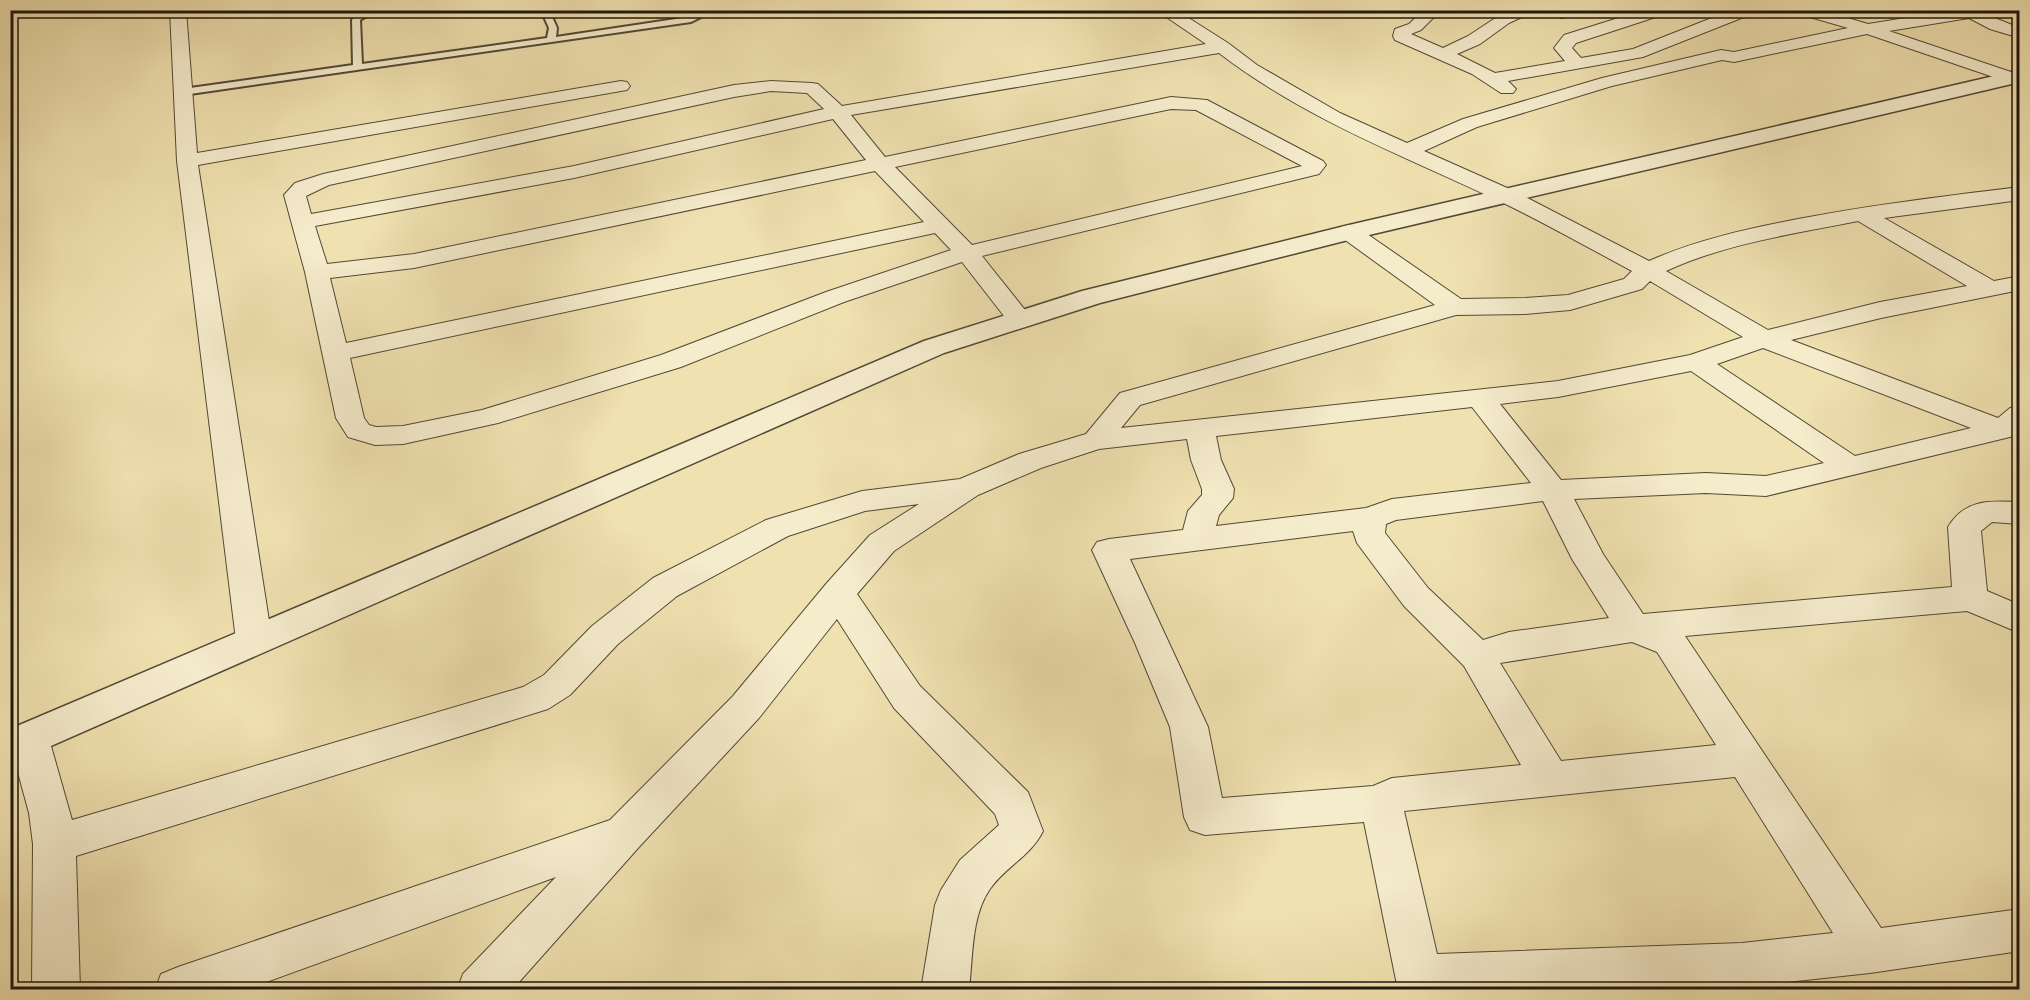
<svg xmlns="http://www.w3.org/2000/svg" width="2030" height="1000" font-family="'Libre Bodoni',serif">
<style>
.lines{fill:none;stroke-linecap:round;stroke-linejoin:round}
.service-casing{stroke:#524936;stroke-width:4}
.minor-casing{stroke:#524936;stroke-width:2}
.tertiary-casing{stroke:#524936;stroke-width:3}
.service{fill:#f5eccc;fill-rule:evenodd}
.minor{fill:#f5eccc;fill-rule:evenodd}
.tertiary{fill:#f5eccc;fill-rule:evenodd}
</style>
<rect width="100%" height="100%" fill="#f0e1b0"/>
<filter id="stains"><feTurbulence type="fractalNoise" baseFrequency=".00333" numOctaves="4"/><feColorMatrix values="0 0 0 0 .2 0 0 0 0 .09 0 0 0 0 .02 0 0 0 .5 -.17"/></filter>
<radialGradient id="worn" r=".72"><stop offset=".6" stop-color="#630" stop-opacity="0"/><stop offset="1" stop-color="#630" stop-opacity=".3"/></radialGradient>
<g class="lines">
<defs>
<path id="service" d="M364,10H376L360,20L362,64L547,38L549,28L541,10H549L557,28L556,37L689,17L703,10H715L691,22L183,95L178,92L183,89L353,65L352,20L357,13Z"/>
<path id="minor" d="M170,10H186L197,153L621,81L627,82L630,86L627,90L621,91L198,165L272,640L267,650L254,653L241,650L236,640L177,161Z
M1156,10H1176L1228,43L1257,65L1340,113L1407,143L1463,119L1602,78L1721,50L1734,52L1848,28L1796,13L1794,10H1821L1868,24L1955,10H1996L1987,15L2020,28V38L1990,29L1969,18L1889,31L2017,74L2020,79L2011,83L1867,34L1734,62L1722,60L1612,86L1477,127L1424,151L1514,191L1649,261C1696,240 1747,229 1798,219C1871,205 1945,196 2020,187V200L1884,218L1994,281L2020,276V290L1881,318L1791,340L1998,418L2010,408L2020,406V429L2014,436L1766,496L1706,493L1574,499L1603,554L1643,614L1952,587L1948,527C1966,498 1990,501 2020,502V524L1992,522L1981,531L1987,591L2020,605V633L1967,611L1685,636L1881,928L2020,909V951L1870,973L1742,987L1398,990L1364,822L1205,835L1190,830L1184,817L1170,727L1135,643L1092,550L1097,542L1109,539L1183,530L1188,511L1202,495V489L1191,460L1187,439L1099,449L1041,468L978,495L894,551L857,594L920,686L1028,792L1043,831C1031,856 1005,867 990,889C971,916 973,957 969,990H921L935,905L941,890L960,860L999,825L995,814L894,708L837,619L759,718L639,847L512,990H457L463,974L556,877L244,990H155L161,974L178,967L610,820L733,696L826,584L870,535L919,504L865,511L788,536L677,596L618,644L570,695L548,709L76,856L80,990H32L33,844L29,813L10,743L15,728L29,723L43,728L49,739L72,820L523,687L544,675L592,626L653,578L766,520L862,491L960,479L1019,454L1086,434L1120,393L1435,305L1341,237L1338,232L1341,227L1349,225L1357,227L1461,299L1525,298L1568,295L1624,279L1632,271C1587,247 1542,221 1495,199C1401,155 1302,117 1219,53L851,115L885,157L1171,97L1207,100L1323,161L1326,165L1319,174L982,256L1033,320L1029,325L1020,328L1011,325L962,262L844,302L681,367L498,423L403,444L375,445L348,437L336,418L305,272L284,195L295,183L323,174L734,85L771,81L812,83L818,84L842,106L1206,44ZM771,91L807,93L824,109L574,166L311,214L306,196L329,185L734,97ZM1171,109L1196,110L1302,166L972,245L895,167ZM833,119L866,160L414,254L327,264L315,226L574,178ZM875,171L924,222L346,343L330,278L414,268ZM1858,221L1967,286L1880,302L1768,330L1666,271C1727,243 1793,234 1858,221ZM935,233L951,250L826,292L661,355L482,410L403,426L376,427L369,425L364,418L350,358ZM1650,281L1743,337L1690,355L1558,381L1121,428L1140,405L1456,315L1525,314L1570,310L1642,289ZM1763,348L1971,428L1855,456L1717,364ZM1691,371L1824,463L1766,476L1706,473L1561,480L1500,404L1558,397ZM1472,407L1531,483L1392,499L1366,508L1216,526L1219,515L1233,498L1234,489L1221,460L1216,436ZM1543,501L1572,559L1609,618L1509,632L1483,640L1428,588L1385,533L1386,524L1396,520ZM1353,531L1357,543L1404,606L1464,666L1521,765L1392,778L1373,786L1222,798L1208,727L1130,559ZM1632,642L1657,652L1716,745L1561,761L1500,663ZM1735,777L1833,933L1742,943L1437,954L1404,811Z
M1423,10H1441L1421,30L1411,34L1443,48L1468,36L1497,17L1513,10H1537L1509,23L1480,44L1457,54L1495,73L1565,61L1554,48L1564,35L1644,10L1667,11L1665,14L1576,43L1572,48L1581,58L1633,49L1732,10H1756L1754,13L1643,57L1508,81L1516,89L1513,93H1501L1472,74L1395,40L1393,36L1395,29L1409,24Z
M1542,10H1581L1579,13L1562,18L1544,13Z"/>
<path id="tertiary" d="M2020,70V82L1352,239L1100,303L944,353L10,764V729L924,341L1082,291L1349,225Z"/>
</defs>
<use href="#service" class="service-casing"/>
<use href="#minor" class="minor-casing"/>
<use href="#tertiary" class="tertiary-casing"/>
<use href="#service" class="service"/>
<use href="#minor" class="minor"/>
<use href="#tertiary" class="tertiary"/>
</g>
<rect width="2030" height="1000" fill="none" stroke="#f0e1b0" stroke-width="36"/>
<rect x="12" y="12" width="2006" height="976" fill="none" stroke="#1e160e" stroke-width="3"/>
<rect x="18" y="18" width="1994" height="964" fill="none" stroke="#1e160e" stroke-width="1.5"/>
<rect width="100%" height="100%" filter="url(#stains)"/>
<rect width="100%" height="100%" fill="url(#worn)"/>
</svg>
